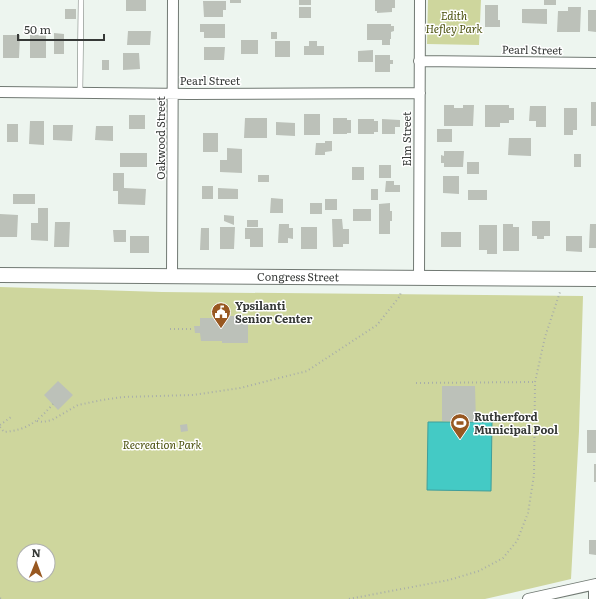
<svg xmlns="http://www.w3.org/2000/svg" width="596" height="599" font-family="Literata,serif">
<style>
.green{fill:#ced69d;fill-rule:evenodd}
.water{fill:#44cac5;stroke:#409e9a}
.building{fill:#bcc1b9}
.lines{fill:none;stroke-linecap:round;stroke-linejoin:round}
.lane-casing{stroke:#717973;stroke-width:6}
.street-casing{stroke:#717973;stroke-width:12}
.secondary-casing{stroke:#717973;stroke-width:16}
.path{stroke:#a8aea9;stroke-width:2;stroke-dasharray:1 3;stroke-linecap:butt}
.lane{stroke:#fff;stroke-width:5}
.street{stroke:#fff;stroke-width:10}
.secondary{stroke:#fff;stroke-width:14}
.labels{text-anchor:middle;stroke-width:3;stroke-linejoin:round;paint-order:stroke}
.park-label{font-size:11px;font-style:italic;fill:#4a500c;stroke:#fff}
.street-label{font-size:11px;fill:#363937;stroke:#fff}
.poi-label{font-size:11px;font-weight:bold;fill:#363937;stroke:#fff;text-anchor:start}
</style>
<rect width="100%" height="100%" fill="#edf5ef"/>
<path class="green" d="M428,0H481L479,45L427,44Z
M0,287L162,292L583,296L579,431L571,579L485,599H0ZM24,551H48V575H24Z"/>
<path class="water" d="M428,422H492L491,491L427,490Z"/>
<path class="building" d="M126,0H146V11H126Z
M230,0H241V3H230Z
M299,0H311V5H299Z
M375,0H395V8H392V12L377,13V11H375Z
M544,0H556V5H544Z
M203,1H226V10H223V17H204Z
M485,5H498V20H500V27H485Z
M299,7H311V18H299Z
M568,7H581L580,32H557L558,11H568Z
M65,9H76V19H65Z
M522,9H547V24L522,23Z
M588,10H596V32L588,31Z
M200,24H225V38H204V32H200Z
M367,24H391V26H394V31L391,32V39H390V45H382V40H367Z
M128,31H151L150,45H127Z
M271,32H277V39H271Z
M54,33L64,34V54H54Z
M3,35H20L19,58H3Z
M30,35H46V58H30Z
M241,40H258V54H241Z
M275,41H290V57H275Z
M309,41H317V46H324V55H304V46H309Z
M204,47H225L224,60H204Z
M373,50V62H358V51Z
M123,53H139L140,69L123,70Z
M375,55H390V60H393V64H390V72H375Z
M102,60H109V70H102Z
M591,102H596V126H591Z
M444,105H454V108H463V105H474L473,126H444Z
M485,105H509V108H514V120H509V123H500V127H485Z
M530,106H546V127H536V121H529Z
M564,108H577V130H573V135H564Z
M304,114H320V135H304Z
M129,115H145V129H129Z
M245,118H267V138H244Z
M333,118H347V120H351V133H347V134H333Z
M358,119H374V121H378V132H374V134H358Z
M382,119L400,120V127H395V134H382Z
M30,121H44V145L29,144Z
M276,122L295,123V136L276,135Z
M7,124H18V142H7Z
M53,125H73L72,141L53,140Z
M96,126H113V141L95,140Z
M437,129H452V142H437Z
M203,133H218V152H203Z
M509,138H531V156L508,155Z
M325,141H332V151L325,152V155H315L316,143H325Z
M227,148L242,149V173L220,172V160H227Z
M444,151H464L463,167H444V163H441V155L444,156Z
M120,153H147V167H120Z
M574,154H581V167H574Z
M467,162H479V174H467Z
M379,165H391V178H379Z
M352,167H364V180H352Z
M113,173H124V188L146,189L145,205L118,204V191H113Z
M258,175H269V182H258Z
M443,176H459V194L443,193Z
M386,181H394V185H400V192H385Z
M202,186H213V199H202Z
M218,188L238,189V199H218Z
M371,189H378V200H371Z
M468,190H487V200H468Z
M13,194H35V204H13Z
M271,198L283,199V213H270Z
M325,199H337V210H325Z
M310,203H322V214H310Z
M390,203V211H392V221H390V234H379V204Z
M38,208H48V241L31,240V223H38Z
M353,209H371V221H353Z
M0,214L18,215L17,237H0Z
M224,215L234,216V225L224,221Z
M332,219H342L343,229H349V244H343V247H333Z
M247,220H258V227H247Z
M532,221H550V236H544V239H537V236H532Z
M55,222H70L69,247H54Z
M279,224H289V228H293V239L288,238V243H278Z
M503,224H513V227H519V251H503Z
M590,224H596V248H589Z
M479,225H497V254H487V250H479Z
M220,227H235L234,249H220Z
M301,227H317V249H301Z
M201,228H209V250H200Z
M245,228H263V247H250V239H245Z
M113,230H126V242H114Z
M441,232H461V247H441Z
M130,236H149V253H130Z
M566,236H582V252L566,251Z
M225,316H248V343H222V341H201L200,333H195L194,326H200V318H225Z
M58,381L73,395L58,410L44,395Z
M442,386H475L476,422L442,421Z
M187,424L188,431L181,432L180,425Z
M587,430H596V453H587Z
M594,464H596V482H594Z
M589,540H596V555L589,554Z"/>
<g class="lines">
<defs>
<path id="lane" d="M80,93L81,0"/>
<path id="street" d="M419,61L596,63
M0,92L189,94L420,93
M172,277L173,0
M419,278L420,0
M594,585V599
M528,599L596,584"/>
<g id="secondary">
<path id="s1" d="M0,275L596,279"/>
</g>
</defs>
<use href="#lane" class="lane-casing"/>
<use href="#street" class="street-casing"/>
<use href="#secondary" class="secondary-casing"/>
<path class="path" d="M170,329H194
M416,383L535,382
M37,421L43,422L52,420L78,405L102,400L123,397L193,395L240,388L307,371L377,325L400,296L401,291
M0,425L11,417
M0,427L4,432C28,430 38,421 53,404
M0,598L1,599
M349,599L449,580L479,571L503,558L517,541L528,513L534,475L535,382L545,337L560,292"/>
<use href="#lane" class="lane"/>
<use href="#street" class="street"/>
<use href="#secondary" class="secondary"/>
</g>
<defs>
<symbol id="civic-pin" viewBox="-11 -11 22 30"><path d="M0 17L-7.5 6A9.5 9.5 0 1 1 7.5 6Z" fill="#985821" stroke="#fff"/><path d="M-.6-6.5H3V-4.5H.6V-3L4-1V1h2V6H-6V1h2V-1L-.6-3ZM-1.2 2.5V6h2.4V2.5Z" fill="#fff"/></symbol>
<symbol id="stadium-pin" viewBox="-11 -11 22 30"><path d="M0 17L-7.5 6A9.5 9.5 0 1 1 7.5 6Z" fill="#985821" stroke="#fff"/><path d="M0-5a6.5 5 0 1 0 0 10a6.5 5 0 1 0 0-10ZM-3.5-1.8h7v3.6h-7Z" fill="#fff"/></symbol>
</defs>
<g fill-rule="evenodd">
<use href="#civic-pin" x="210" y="301" width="22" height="30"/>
<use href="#stadium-pin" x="449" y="412" width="22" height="30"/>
</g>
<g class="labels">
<g class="park-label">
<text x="454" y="20">Edith<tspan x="454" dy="13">Hefley Park</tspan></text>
<text x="162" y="449">Recreation Park</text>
</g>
<g class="street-label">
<text transform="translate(532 50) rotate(1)" y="4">Pearl Street</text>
<text x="210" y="85">Pearl Street</text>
<text transform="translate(161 138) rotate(-90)" y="4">Oakwood Street</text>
<text transform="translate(407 139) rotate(-90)" y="4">Elm Street</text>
<text dy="4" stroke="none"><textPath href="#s1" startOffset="298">Congress Street</textPath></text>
</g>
<g class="poi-label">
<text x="235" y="310">Ypsilanti<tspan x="235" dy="13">Senior Center</tspan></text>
<text x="474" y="421">Rutherford<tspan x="474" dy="13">Municipal Pool</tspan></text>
</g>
</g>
<g transform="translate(36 563) rotate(1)"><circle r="19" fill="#ffffff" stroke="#afb0af"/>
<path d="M0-3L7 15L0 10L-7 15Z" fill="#985821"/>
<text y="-6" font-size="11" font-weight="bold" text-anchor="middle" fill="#363937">N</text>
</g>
<path d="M18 34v6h86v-6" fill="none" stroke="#363937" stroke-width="2"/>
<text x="24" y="34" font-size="12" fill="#363937" stroke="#ffffff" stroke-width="3" paint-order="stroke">50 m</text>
</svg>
